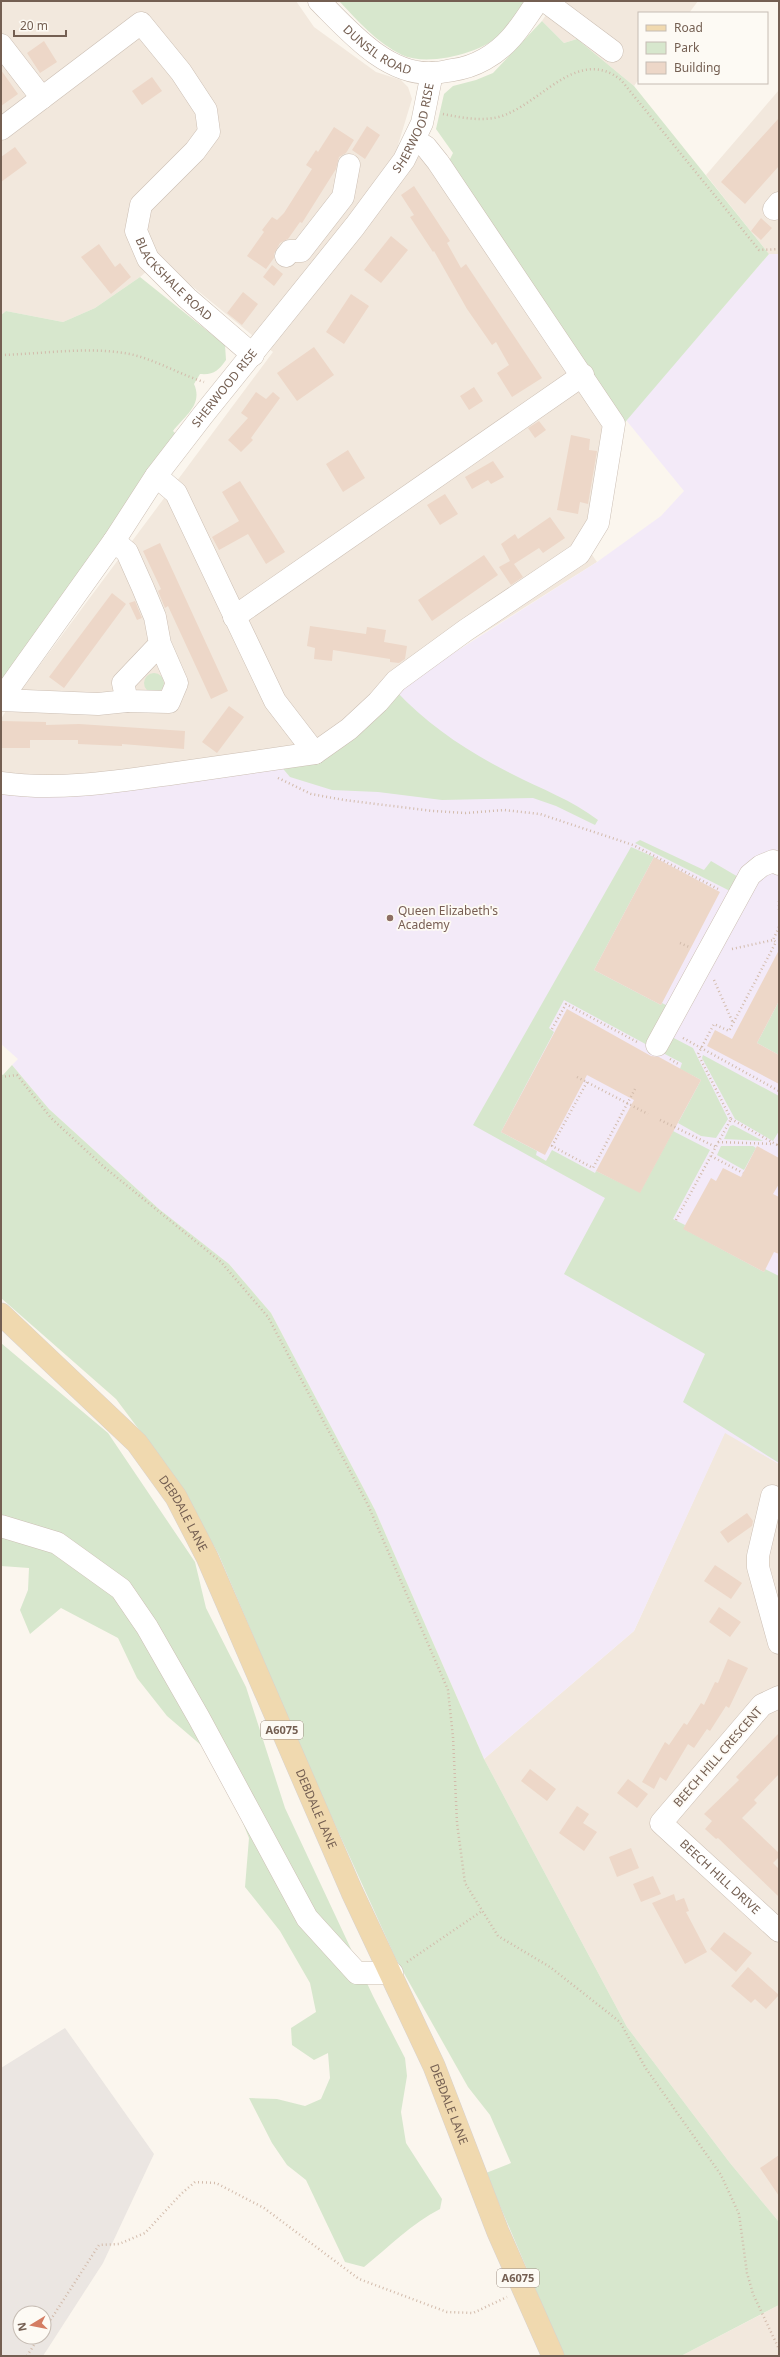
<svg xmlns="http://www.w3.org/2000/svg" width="780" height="2357" font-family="'Noto Sans',sans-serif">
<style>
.residential{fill:#f2e8dd}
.industrial{fill:#ebe6e2;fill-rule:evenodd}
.education{fill:#f3eaf8}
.green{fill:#d7e7cd}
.building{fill:#edd7c8}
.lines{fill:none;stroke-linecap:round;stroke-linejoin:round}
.minor-casing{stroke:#ccbfb4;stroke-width:23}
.major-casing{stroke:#d8d2cf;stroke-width:23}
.path{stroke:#d2bbab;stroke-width:2.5;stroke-dasharray:1 3;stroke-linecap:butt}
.minor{stroke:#fff;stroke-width:22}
.major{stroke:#f0d9af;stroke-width:22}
.education-dot{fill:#8d6e63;stroke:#fdfaf4;stroke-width:1.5}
.labels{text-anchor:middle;stroke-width:3.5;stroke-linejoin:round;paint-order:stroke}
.shield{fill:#fdfaf4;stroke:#9d8e83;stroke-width:1}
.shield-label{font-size:11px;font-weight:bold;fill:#745f52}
.street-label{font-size:12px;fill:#745f52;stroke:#fdfaf4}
.education-label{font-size:12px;fill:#785e54;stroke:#fdfaf4;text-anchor:start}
</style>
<rect width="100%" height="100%" fill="#fbf6ee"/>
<path class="residential" d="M1,1H296L314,27L376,72L401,80L408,87L412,99L398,145L433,165L605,423L594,520L579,536L597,562L410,679L327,753L1,788V719L7,709L273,352L160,260L140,277L95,308L63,322L6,311L1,315Z
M555,1H698L689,13H639V79L634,86L577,39L564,43L542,21Z
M779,90V254H769L706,175Z
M725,1432L779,1464V2222L730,2163L627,2027L484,1759L634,1631Z
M779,2305V2356H681L762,2314Z"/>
<path class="industrial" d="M65,2028L154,2154L103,2263L43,2356H1V2068ZM20,2313H44V2337H20Z"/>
<path class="education" d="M769,254H779V1464L725,1433L634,1631L484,1759L375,1510L271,1313L229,1264L159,1209L49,1109L12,1065L18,1059L1,1044V788L279,764L597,562L661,516L684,491L626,420Z"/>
<path class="green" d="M339,1H527C519,11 511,23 502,33C483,53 428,67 402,55C377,43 358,21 339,1Z
M542,21L564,43L577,39L634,86L769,254L621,427L448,163L453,153L436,129L444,94L453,86L476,80L493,73Z
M140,277L225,345L226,360C218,371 214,375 200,374L194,384C203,404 186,415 173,431L177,435L1,687V315L6,311L63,322L95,308Z
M144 683a10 10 0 1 1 20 0a10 10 0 1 1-20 0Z
M395,690C429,726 468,752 512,774C541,789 572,800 598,820L595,825L556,806L533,798L442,800L378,792L332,790L290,777L279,764Z
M640,840L704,870L711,861L740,878L732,892L635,843Z
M631,847L654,857L594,970L661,1005L662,1003L672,1008L651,1047L564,1000L549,1028L554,1032L501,1132L537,1151L536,1155L546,1161L552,1150L595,1173L596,1171L640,1192L673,1131L710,1150L673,1219L685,1225L684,1229L764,1272L765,1269L779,1276V1463L683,1402L705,1354L564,1274L605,1198L473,1125Z
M779,1001V1055L757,1043Z
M668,1035L693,1048L728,1119L716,1138L701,1136L678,1123L701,1080L680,1069L682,1063L659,1051Z
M703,1055L779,1096V1131L773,1141L735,1119L702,1058Z
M12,1065L49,1109L159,1209L229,1264L271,1313L375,1510L484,1759L627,2027L730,2163L779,2222V2305L681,2356H564L486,2173L511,2163L490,2115L468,2087L396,1959L309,1767L218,1553L174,1476L116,1399L1,1298V1074L3,1075Z
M733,1125L763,1141L724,1139L730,1126Z
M721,1146H753L756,1148L744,1170L717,1155Z
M1,1343L108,1433L195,1562L206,1608L246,1687L285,1808L373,1996L405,2058L407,2076L401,2112L406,2143L442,2199L440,2209C412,2223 389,2247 364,2267L345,2262L306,2180L287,2165L272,2143L249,2098L277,2099L305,2106L321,2099L330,2078L328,2053L314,2060L292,2045L291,2028L316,2012L310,1983L280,1931L245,1887L249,1838L232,1796L209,1752L167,1716L137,1678L118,1638L61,1608L30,1634L20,1610L28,1590L29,1568L1,1566Z"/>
<path class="building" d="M44,41L57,62L40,73L27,53Z
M1,70L18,94L1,106Z
M152,77L162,91L142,105L132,91Z
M779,118V166L745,204L721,182Z
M367,126L380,135L365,159L352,150Z
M334,127L354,140L346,153L339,157L336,169L302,223L300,222L288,239L280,243L274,254V258L266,269L247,256L264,232L262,230L272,217L277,220L284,213L312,169L306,165L316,150L318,152Z
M15,147L27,163L1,182V157Z
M414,186L450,241L447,243L461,268L466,264L542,378L512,397L497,373L509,365L496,342L492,345L467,309L434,251L433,252L410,217L414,215L401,195Z
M761,218L772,228L761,240L751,231Z
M391,236L408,250L381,283L364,270Z
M99,244L115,267L120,263L131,277L111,294L81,257Z
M272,265L283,274L274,286L263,277Z
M243,292L258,304L242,325L227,313Z
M351,294L369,306L344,344L326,332Z
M314,347L334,375L297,401L277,373Z
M474,387L483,401L469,410L460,396Z
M256,392L266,399L273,392L280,398L251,438L253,440L241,452L228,440L248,418L241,413Z
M539,421L546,430L535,438L528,428Z
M571,435L590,439L589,450L597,451L588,504L580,502L578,514L557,510Z
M348,450L365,478L343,492L326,464Z
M493,461L504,477L491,484L488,480L472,489L465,477Z
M240,481L285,552L266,564L248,534L219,550L212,537L239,521L222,492Z
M445,494L458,514L440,525L427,505Z
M550,517L565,538L543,553L539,548L514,564L523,577L511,585L499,567L510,561L501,544L515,534L518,539Z
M160,543L228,691L211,699L168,606L165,608L158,591L161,589L143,551Z
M484,555L498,575L432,621L418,600Z
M112,593L126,604L64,688L49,677Z
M135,601L142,618L137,620L129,603Z
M310,626L366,634L367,627L386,630L384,642L407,646L405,659L399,663L390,662V659L333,650L332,661L314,659L315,648L307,646Z
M229,706L244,717L217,753L202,742Z
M1,721L46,722V725L79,724L185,731L184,749L122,744V746L78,744V740H30V748H1Z
M654,857L720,892L661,1005L594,970Z
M779,950V1001L757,1043L779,1055V1084L707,1046L715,1030L732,1039Z
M567,1009L651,1056L659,1057L701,1080L640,1193L596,1171L634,1100L587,1075L545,1155L501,1132Z
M757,1146L779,1158V1184L773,1194L779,1197V1254L774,1252L764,1272L683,1229L711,1178L716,1181L723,1168L741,1177Z
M747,1513L753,1521L752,1526L728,1543L720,1532Z
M715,1565L742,1583L731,1599L704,1581Z
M719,1607L741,1622L730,1637L709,1622Z
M728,1659L748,1668L729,1708L726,1706L710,1731L707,1729L694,1748L688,1744L666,1781L660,1777L654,1789L642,1782L665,1742L669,1745L684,1723L687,1725L701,1703L704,1705L715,1682L718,1683Z
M779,1733V1774L754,1800L757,1803L742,1818L779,1853V1857L773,1863L779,1869V1897L718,1838L716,1839L705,1829L712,1821L704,1814L739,1780L736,1777Z
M530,1769L556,1789L547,1801L521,1781Z
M628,1779L648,1794L637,1808L617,1793Z
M577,1806L589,1814L583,1823L597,1832L584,1851L559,1833Z
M631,1848L639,1868L617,1877L609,1857Z
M653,1876L661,1894L641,1902L633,1884Z
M674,1894L676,1901L684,1898L689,1911L686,1912L707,1952L685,1964L652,1903Z
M724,1932L752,1953L736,1972L710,1949Z
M748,1967L779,1995L766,2009L755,1999L751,2003L731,1986Z
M779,2155V2196L760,2168Z"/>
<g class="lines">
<defs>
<g id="minor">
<path id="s1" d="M319,1C349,31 386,75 432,73C439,73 446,71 453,70C475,67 496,55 511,38C521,27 529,13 538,1"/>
<path d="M545,1L612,51"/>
<path d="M1,45L42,98"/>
<path id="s2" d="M1,129L141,23L181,72L206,110L209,132L195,151L141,205L136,231L148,259L187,298L253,355"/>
<path d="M774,209L779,203"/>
<path d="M286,256L290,251H301L343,197L349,165"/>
<path d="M156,476L176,493L275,701L315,753L349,729L378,702L396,681L466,630L579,554L598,523L614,424L438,162L426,147L415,140"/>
<path d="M114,541L127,552L143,588L155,617L160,644L177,683L169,702L127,701L123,683L160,644"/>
<path d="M234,617L583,375"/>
<path id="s3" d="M1,699L114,541L156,476L203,415L355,226L404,160L422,123L432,73"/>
<path d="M1,700L98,704L127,701"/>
<path d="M1,783C57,791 114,782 170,774C218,767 266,760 315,753"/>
<path d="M657,1045L750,875L761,866L773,861L779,864"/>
<path d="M772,1496L758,1556V1567L779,1643"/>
<path d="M1,1526L57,1543L121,1589L147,1627L199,1718L307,1918L357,1973H392"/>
<path id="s4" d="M779,1697L762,1705L661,1823L779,1931"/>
</g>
<g id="major">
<path id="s5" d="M1,1314L137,1443L176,1497L207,1557L352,1892L434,2066L498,2232L553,2356"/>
</g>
</defs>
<use href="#minor" class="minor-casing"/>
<use href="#major" class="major-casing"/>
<path class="path" d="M443,114C464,118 487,123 507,114C544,99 580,47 621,80L759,250L779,249
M1,355C43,354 88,346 130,354C156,360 179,374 204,382
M278,778L311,794L344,800L433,811L466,813L504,810L540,814L633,845L720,890
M779,901V910
M680,943L689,947
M732,949L773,940
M714,980L733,1023
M552,1029L566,1004L639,1043
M683,1038L779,1091
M670,1059L680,1065
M1,1077L17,1075L51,1118L104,1167L221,1262L268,1317L368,1505L448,1690L453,1737L457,1823L465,1883L498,1936L550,1967L620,2022L645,2067L721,2175L739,2214L747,2273L753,2294L779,2349
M577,1077L648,1114
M587,1082L552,1146L593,1168L635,1089
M731,1119L779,1146
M660,1120L716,1147
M718,1142L774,1144
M777,1145L779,1141
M711,1156L743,1173
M676,1220L731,1119L698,1054L714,1024L729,1031L776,942L773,940L779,927
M407,1962L482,1911
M44,2330L99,2245L119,2244L145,2233L181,2194L195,2182L216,2183L264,2208L359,2279L447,2312L473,2313L507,2297
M27,2356L39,2337"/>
<use href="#minor" class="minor"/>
<use href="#major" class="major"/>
</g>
<circle class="education-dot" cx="390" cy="918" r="4"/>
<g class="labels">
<g class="shield">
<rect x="261" y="1721" width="42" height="18" rx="3"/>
<rect x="497" y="2269" width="42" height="18" rx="3"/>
</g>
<g class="shield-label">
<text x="282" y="1734">A6075</text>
<text x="518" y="2282">A6075</text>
</g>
<g class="street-label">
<text dy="4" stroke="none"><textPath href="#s1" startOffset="77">DUNSIL ROAD</textPath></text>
<text dy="4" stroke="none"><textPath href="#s3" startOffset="707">SHERWOOD RISE</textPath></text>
<text dy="4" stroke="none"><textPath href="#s2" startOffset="495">BLACKSHALE ROAD</textPath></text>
<text dy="4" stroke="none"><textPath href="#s3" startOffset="383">SHERWOOD RISE</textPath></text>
<text dy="4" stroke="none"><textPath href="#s5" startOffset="272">DEBDALE LANE</textPath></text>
<text transform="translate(718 1757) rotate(-49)" y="4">BEECH HILL CRESCENT</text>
<text dy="4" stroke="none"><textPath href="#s5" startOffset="596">DEBDALE LANE</textPath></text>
<text dy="4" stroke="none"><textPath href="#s4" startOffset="254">BEECH HILL DRIVE</textPath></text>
<text dy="4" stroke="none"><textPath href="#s5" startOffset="920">DEBDALE LANE</textPath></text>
</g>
<g class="education-label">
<text x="398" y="915">Queen Elizabeth's<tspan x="398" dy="14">Academy</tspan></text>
</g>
</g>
<rect width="780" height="2357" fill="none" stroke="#745f52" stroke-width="4"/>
<rect x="638" y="12" width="130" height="72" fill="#fdfaf4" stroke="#c6bcb3"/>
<rect x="646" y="25" width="20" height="6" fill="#f0d9af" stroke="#c6bcb3"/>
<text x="674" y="32" font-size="12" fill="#745f52">Road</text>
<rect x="646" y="42" width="20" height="12" fill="#d7e7cd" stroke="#c6bcb3"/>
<text x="674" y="52" font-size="12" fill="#745f52">Park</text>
<rect x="646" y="62" width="20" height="12" fill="#edd7c8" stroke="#c6bcb3"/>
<text x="674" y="72" font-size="12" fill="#745f52">Building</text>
<g transform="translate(32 2325) rotate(260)"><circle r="19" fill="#fdfaf4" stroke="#c6bcb3"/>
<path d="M0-3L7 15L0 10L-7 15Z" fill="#d47d63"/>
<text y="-6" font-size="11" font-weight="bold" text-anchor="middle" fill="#745f52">N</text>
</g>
<path d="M14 30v6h52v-6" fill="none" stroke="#745f52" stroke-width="2"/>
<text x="20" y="30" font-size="12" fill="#745f52" stroke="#fdfaf4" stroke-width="3" paint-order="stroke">20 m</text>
</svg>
